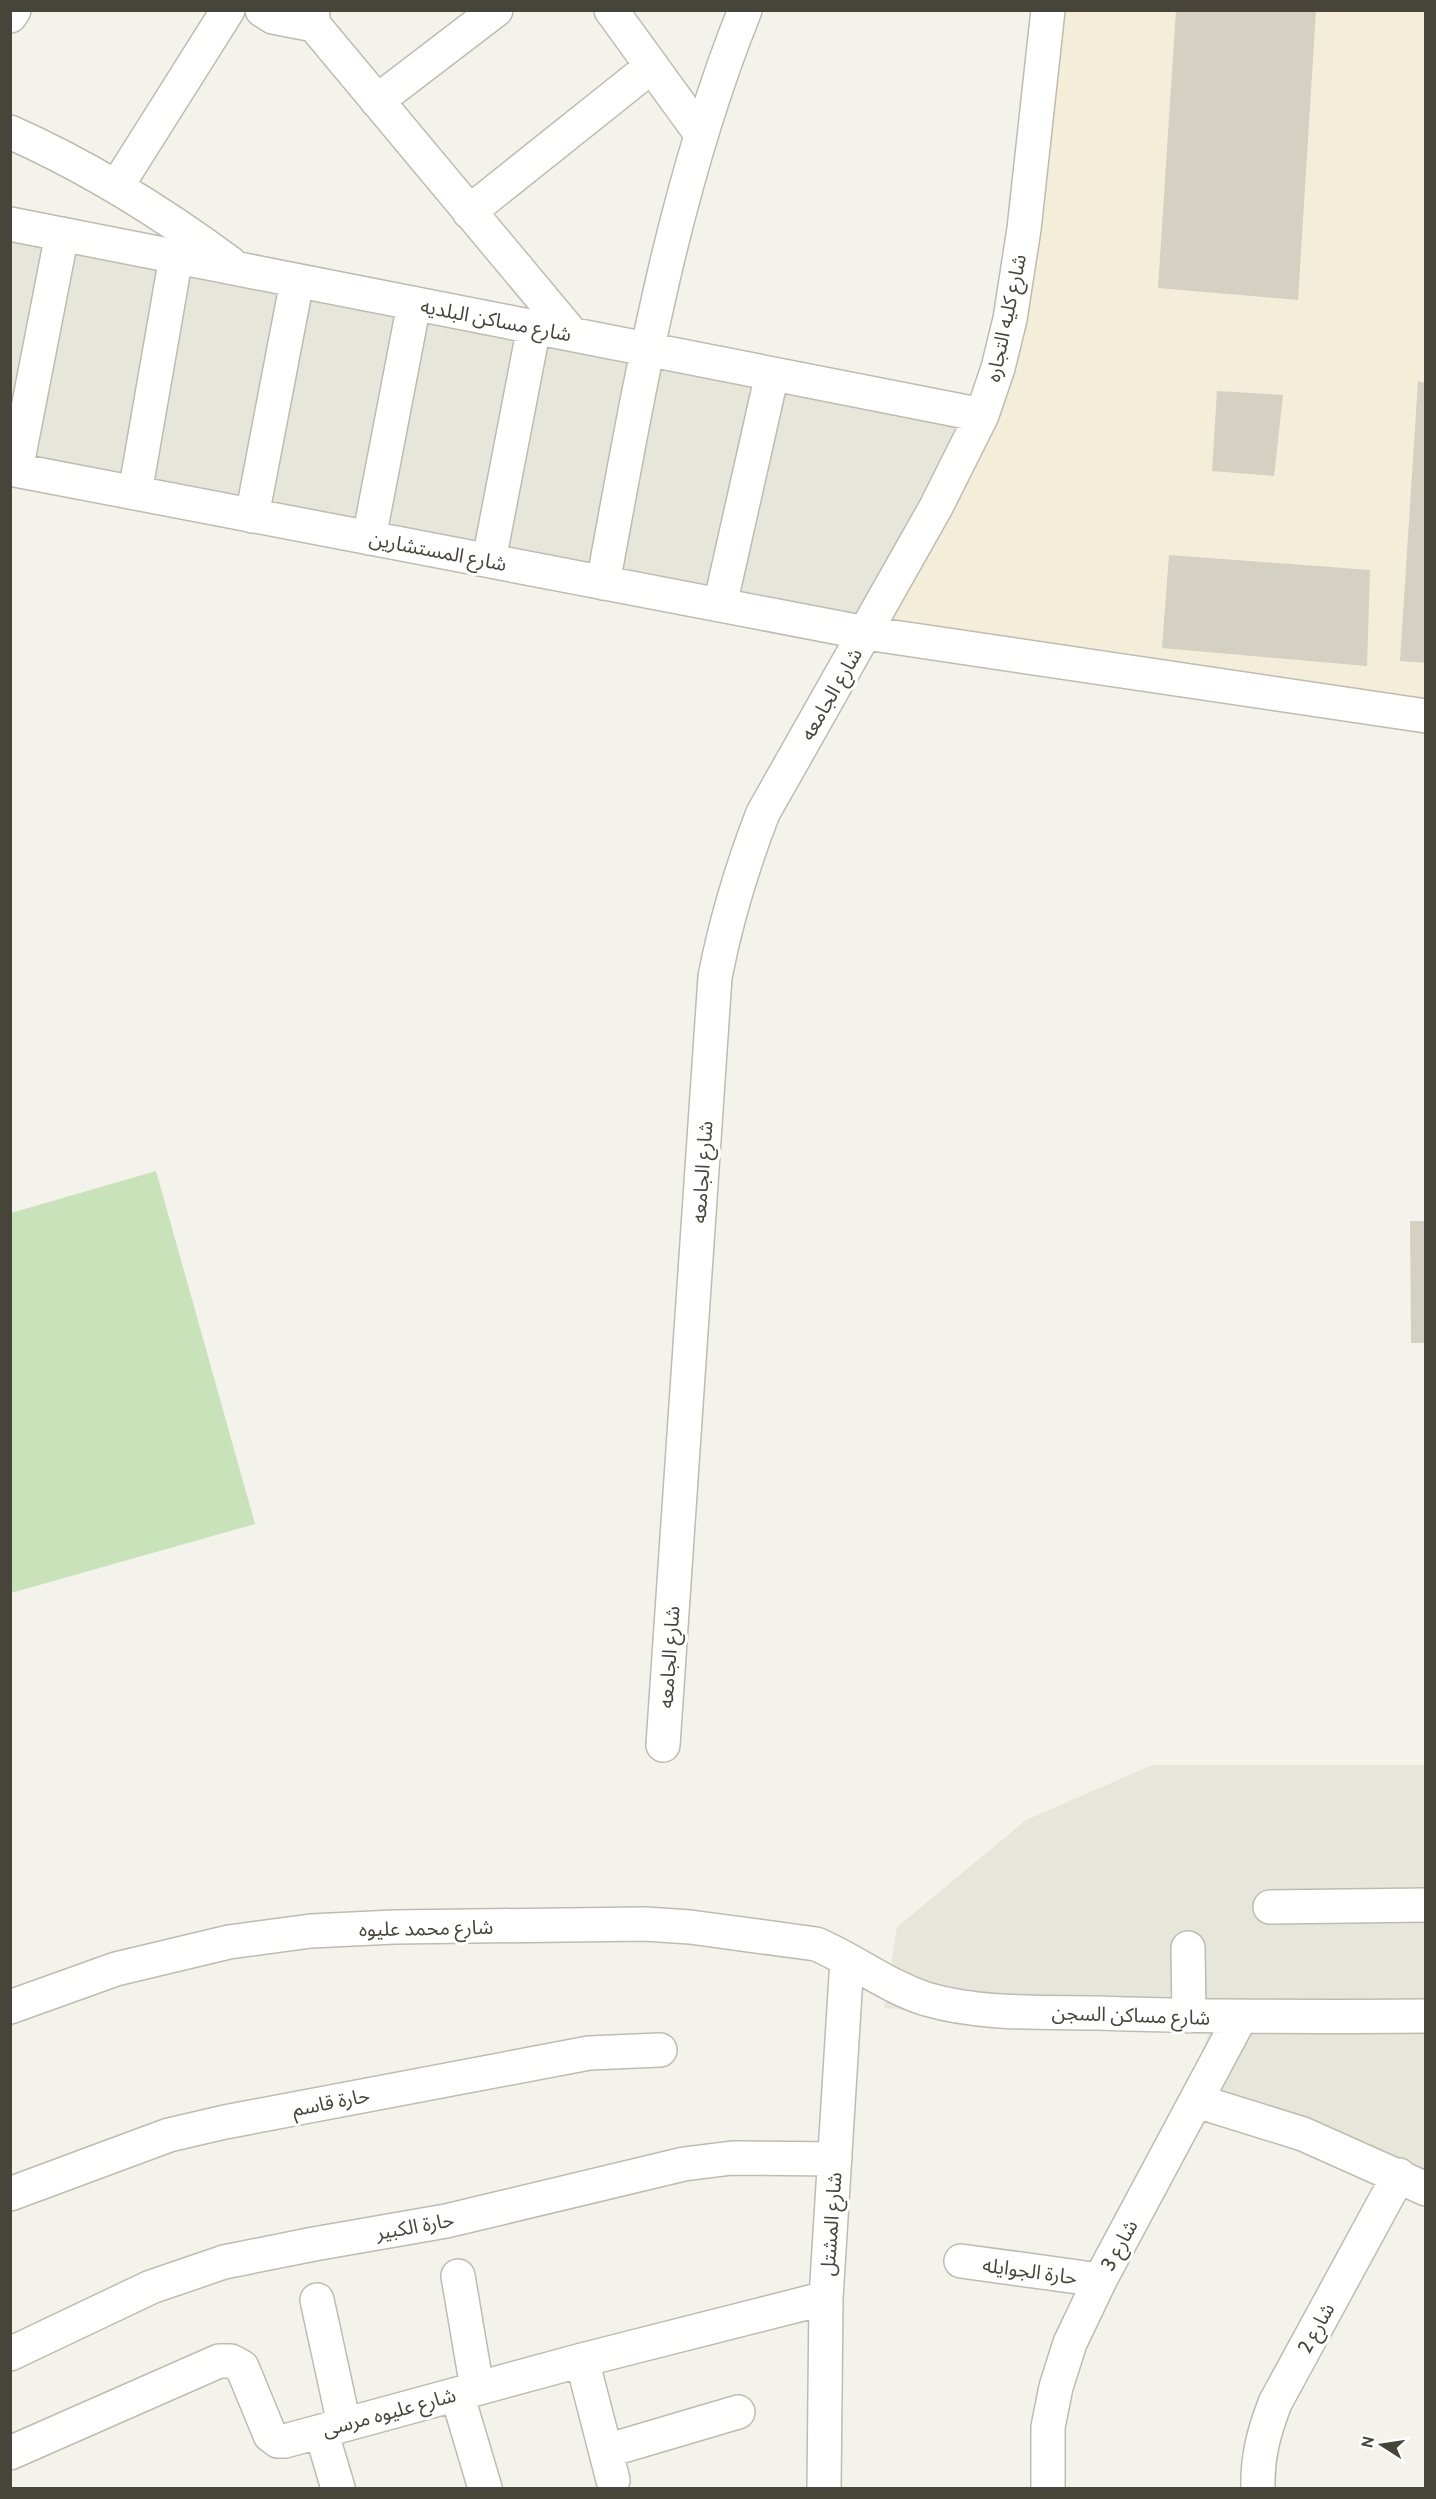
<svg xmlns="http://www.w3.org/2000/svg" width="1436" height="2499" font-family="Cabin,'Noto Sans Arabic',sans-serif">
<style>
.residential{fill:#e7e6da}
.commercial{fill:#f3edda}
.pitch{fill:#c8e3b9}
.building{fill:#d4d1c2}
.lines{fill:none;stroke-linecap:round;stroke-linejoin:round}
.minor-casing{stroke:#bebcaf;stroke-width:36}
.minor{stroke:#fff;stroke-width:33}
.labels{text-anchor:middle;stroke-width:6;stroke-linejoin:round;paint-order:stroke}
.street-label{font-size:20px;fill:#47453a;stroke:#fff}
</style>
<rect width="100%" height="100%" fill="#f4f3eb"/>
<path class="residential" d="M10,242L962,425L844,642L11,481Z
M1152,1765H1425V2177L1192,2079L1209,2033L884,2008L897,1927L1026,1820Z"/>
<path class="commercial" d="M1044,11H1425V716L866,633L982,415Z"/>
<path class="pitch" d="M156,1171L255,1524L11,1593V1213Z"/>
<path class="building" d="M1176,10H1316L1298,300L1158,288Z
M1418,381L1426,383V663L1400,661Z
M1217,391L1283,395L1274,476L1212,471Z
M1169,555L1370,570L1367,666L1162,648Z
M1410,1221H1426V1343H1411Z"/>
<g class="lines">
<defs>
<path id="minor" d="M262,10L273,17L314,25
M312,10L314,25L572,334
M611,10L701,134
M10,16L14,10
M377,101L496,10
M10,132C89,167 161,212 230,263
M117,186L228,10
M469,212L652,66
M10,224L982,415
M10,469L866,633L1426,716
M16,470L62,234
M135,493L176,257
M252,516L297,281
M369,538L414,304
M489,560L534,327
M603,583C639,390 671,194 745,10
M720,605L772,374
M663,1745L715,977C726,920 742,867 763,813L936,507L982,415L998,368L1010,319L1024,229L1048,10
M1270,1907L1426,1905
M1188,1948L1189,2016
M10,2007L116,1969L229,1942L311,1931L394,1927L645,1924L690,1927L816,1944C854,1960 886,1986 926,1999C981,2015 1041,2012 1098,2013C1207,2017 1316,2017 1426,2016
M1197,2101L1303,2134L1426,2189
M10,2194L169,2135L225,2122L589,2053L660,2050
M961,2261L1100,2280
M458,2276L477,2388
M317,2300L344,2424
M10,2354L151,2287L224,2262L314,2244L446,2221L684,2164L732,2158L835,2159
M582,2360L613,2480
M457,2394L485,2488
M321,2431L338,2488
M606,2451L738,2412
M10,2453L219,2361H231L242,2367L270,2435L278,2441H285L582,2360L826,2298
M824,2488L826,2298L847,1960
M1048,2488V2427L1056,2387L1070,2343L1100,2280L1240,2018
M1258,2488C1257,2457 1264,2432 1275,2403L1399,2175"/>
</defs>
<use href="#minor" class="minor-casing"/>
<use href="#minor" class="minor"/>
</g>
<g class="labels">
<g class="street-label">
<text transform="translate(1006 318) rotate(-78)" y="7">شارع كليه التجاره</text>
<text transform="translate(496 320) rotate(11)" y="7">شارع مساكن البلديه</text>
<text transform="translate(438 551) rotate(11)" y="7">شارع المستشارين</text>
<text transform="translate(831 694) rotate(-60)" y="7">شارع الجامعه</text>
<text transform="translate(702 1172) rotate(-86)" y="7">شارع الجامعه</text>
<text transform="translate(669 1657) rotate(-86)" y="7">شارع الجامعه</text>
<text transform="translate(426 1928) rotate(-1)" y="7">شارع محمد عليوه</text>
<text transform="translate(1131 2015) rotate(2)" y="7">شارع مساكن السجن</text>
<text transform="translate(331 2102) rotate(-11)" y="7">حارة قاسم</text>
<text transform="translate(831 2224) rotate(-86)" y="7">شارع المشتل</text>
<text transform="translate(415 2226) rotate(-10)" y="7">حارة الكبير</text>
<text transform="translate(1119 2245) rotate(-61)" y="7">شارع 3</text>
<text transform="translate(1030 2271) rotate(8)" y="7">حارة الجوايله</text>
<text transform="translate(1316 2328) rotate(-61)" y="7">شارع 2</text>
<text transform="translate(389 2412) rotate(-15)" y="7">شارع عليوه مرسى</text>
</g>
</g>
<rect width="1436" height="2499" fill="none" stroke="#47453a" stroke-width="24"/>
<g transform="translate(1382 2445) rotate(282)" stroke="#ffffff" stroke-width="4.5" paint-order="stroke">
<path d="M0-4.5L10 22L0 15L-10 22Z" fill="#47453a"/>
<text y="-9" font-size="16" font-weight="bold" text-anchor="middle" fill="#47453a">N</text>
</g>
</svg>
